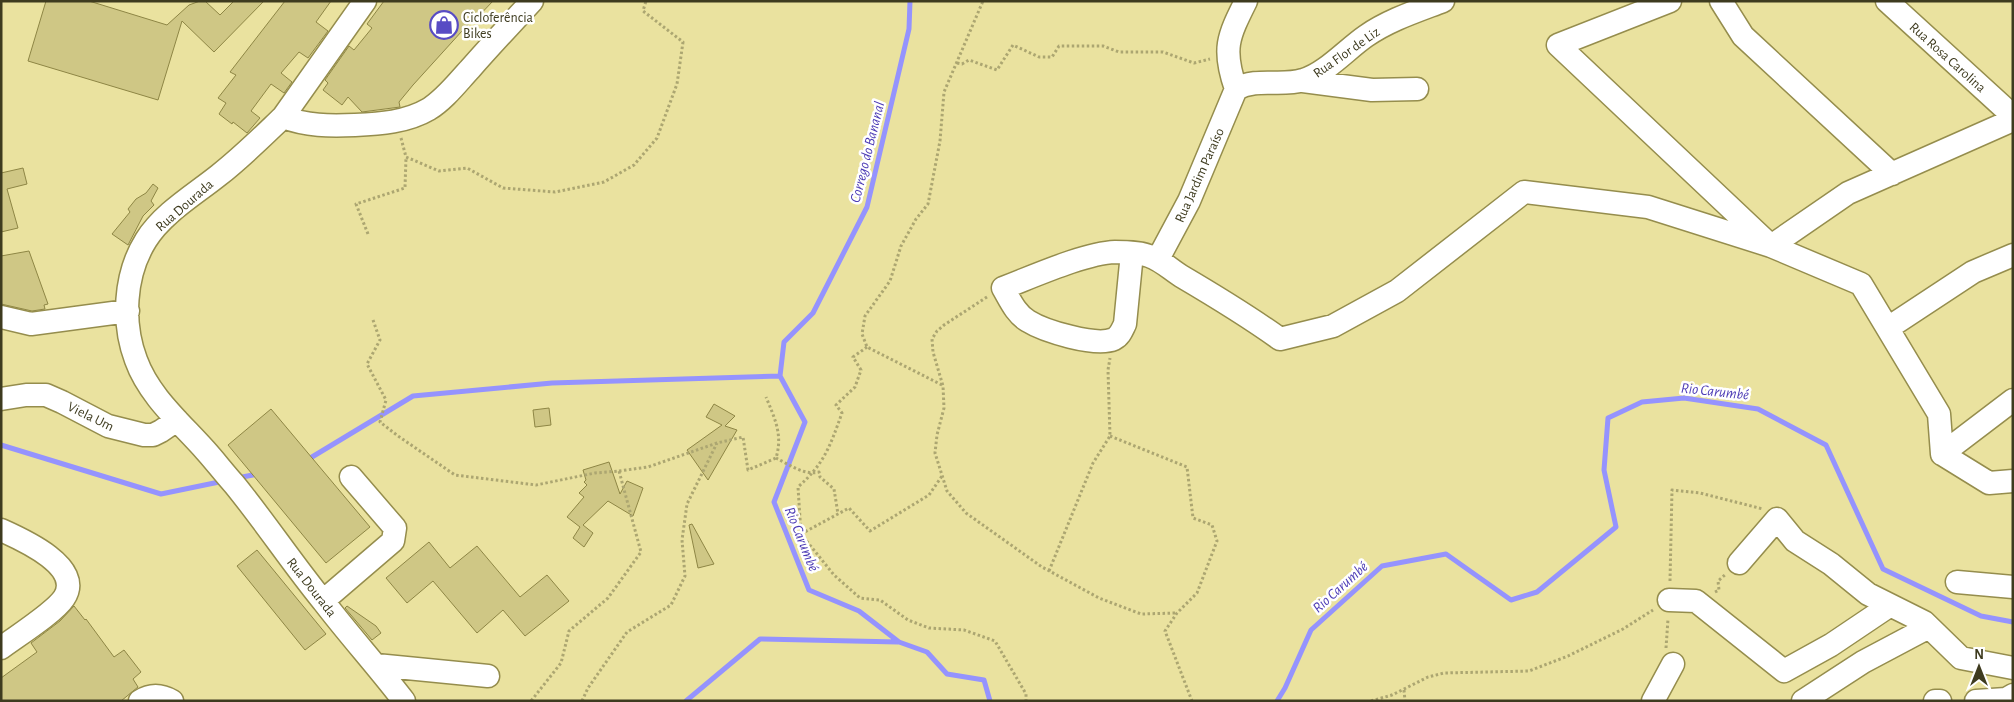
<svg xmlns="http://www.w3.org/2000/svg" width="2014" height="702" font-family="'Alegreya Sans',sans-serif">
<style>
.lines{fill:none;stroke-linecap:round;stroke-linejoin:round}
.stream{stroke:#9593fe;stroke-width:5}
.building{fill:#cfc785;stroke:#8e8645}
.minor-casing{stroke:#958d4d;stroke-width:25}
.path{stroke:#aca671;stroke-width:3;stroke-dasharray:2.5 2.5;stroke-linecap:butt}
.minor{stroke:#fff;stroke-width:22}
.labels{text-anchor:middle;stroke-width:5;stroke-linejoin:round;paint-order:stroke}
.poi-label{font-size:14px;fill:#3e3b1f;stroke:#fff;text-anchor:start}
.street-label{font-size:14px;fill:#3e3b1f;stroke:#fff}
.water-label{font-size:15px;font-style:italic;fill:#4c3bb5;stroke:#fff}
</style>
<rect width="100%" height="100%" fill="#eae29f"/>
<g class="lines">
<path class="stream" d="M780,376L805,422L774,502L809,590L859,611L899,642L927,652L947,674L984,680L990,701
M780,376L784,342L813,313L867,207L909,29L910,1
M1,445L161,494L224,481
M307,460L413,396L552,383L780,376
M237,478L258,474
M686,701L760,639L898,642
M1277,701L1285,688L1311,630L1382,566L1446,554L1511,600L1537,592L1616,527L1604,470L1608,418L1642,402L1684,398L1758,409L1826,445L1883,569L1981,616L2013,622"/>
</g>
<path class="building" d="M46,1H89L167,25L189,5L200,1H205L220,15L234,1H264L214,52L182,21L158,100L28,61Z
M285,1H331L316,22L328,31L308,58L299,52L281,73L292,82L284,93L271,84L251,111L260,118L247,133L233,122L232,124L219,114L226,103L218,98L236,75L230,72Z
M384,1H493L474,21L472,20L413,85L399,102L400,107L362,112L348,97L342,105L323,90L328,83L325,80L349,46L354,50L372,28L367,24Z
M23,168L27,184L7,189L18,228L1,232V173Z
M153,184L158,188L151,201L154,205L143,216L128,245L112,234L130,212L128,209L136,199L146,193Z
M29,251L48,304L44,305L45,309L32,311L1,304V256Z
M714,404L735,416L725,426L737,430L708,480L687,450L722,425L706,417Z
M549,408L551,425L535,427L533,410Z
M271,409L370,527L326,563L228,445Z
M609,462L620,494L627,481L643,488L633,516L608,501L583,525L593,533L584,547L573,538L580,527L567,517L584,497L579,493L587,485L584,482L586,480L583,470Z
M692,524L714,564L698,568L689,525Z
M429,542L450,568L477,546L520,597L547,575L569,601L525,636L503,610L477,633L433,581L407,603L386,578Z
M257,550L326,634L305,650L237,566Z
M74,606L85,620L86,619L114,657L124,650L141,672L133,679L138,687L121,701H1V678L37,652L31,643L60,621Z
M347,606L376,626L381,633L372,640L345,608Z"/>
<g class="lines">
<defs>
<path id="minor" d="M1670,1L1558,45L1771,246L1861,284L1939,414L1942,454L1989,483L2013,481
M1721,1L1743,36L1892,174
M1887,1L2013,116
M1303,81L1372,90L1417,89
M1236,89C1222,49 1228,37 1246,1
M283,117L365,1
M1132,253L1125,324C1122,330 1120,336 1114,339C1096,347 1044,331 1028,321C1016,314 1010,300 1003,288C1032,277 1085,253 1115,252C1126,252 1139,252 1149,256C1161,260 1170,269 1181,276C1215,296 1248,316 1280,339L1333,326L1397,291L1524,192L1648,207L1771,246L1848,193L2013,120
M1158,259L1189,201L1236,89C1257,77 1281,87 1303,80C1325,74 1347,49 1366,36C1389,20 1417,11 1443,1
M1,317L31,324L128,311
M1888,328L1973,272L2013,255
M1,399L26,395H46L62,402L108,426L144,435H153L161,431L177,420
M1942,454L2013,400
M1,530C21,539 85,567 64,598C54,613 17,636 1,648
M1739,563L1777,519L1795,541L1831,564L1868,594L1924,622L1961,658L2013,668
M1957,582L2013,587
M1669,600L1696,601L1784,671L1831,645L1889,606
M323,601L393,541L395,528L351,477
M376,665L488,676
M140,701C151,694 160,694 172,701
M404,701C378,667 349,635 323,601C292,563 265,522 234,484C224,473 215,461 205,450C180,422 149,396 136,360C122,323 124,275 146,240C163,213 194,195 219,175C242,157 262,137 283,117C307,126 329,126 355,125C380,124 407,122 429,109C445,99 457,83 470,69C490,46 511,24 532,1
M1653,701L1673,664
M1803,701L1863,662L1929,627
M1935,701H1940
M1976,701L2006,699L2013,695"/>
</defs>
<use href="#minor" class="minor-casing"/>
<path class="path" d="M957,63L962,64L969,60L997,70L1013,45L1039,57H1052L1059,46H1103L1119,52H1163L1194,63L1210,59
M401,138L406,157
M368,234L356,204L405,188L406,157L439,171L467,168L503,188L555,192L604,182L634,165L657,138L677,84L683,42L643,11L646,1
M987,297L944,325L937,331L932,339L933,352L943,386L944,408L937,435L935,453L947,491L966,513L1042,567L1099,598L1141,614L1177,613
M373,320L380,340L367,364L386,400L380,422L398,436L455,475L536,485L595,473L619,471L641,552L608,598L569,631L561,663L531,701
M867,347L853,357L861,370L855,387L836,405L842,413C830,446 825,463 798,487L801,534L834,575L860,598L880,600L908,620L929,628L964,630L995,641L1026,694V701
M942,385L867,347L862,334L865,316L890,281L901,246L916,219L928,204L940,141L944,92L983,1
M1110,436L1187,467L1193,518L1212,525L1217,541L1197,593L1177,613L1165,631L1192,701
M776,458C788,464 805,476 819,472L820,477L834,489L838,514
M619,471L648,467L717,443L743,437L748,470L776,458C783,435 775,419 766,397
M801,534L849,508L870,531L929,495L942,476
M1049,571L1093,463L1110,436L1108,370L1110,358
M1670,581L1672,490L1700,493L1763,509
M1715,592L1719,590L1718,581L1726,574
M1666,648L1668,619
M1404,690L1405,701
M582,701L588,688L627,632L671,605L685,576L682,540L687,504L717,443
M1371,701L1392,695L1428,677L1444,673L1529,671L1568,656L1623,629L1653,610"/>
<use href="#minor" class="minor"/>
</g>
<defs>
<symbol id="shop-ring" viewBox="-11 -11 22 22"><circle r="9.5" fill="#fff" stroke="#584cc4" stroke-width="1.5"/><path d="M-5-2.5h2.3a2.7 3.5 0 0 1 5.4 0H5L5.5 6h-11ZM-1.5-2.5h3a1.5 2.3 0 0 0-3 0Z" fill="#584cc4"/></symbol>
</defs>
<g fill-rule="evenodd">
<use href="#shop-ring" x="428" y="9" width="32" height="32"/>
</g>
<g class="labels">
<g class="poi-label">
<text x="463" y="22">Cicloferência<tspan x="463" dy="16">Bikes</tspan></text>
</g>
<g class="street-label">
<text transform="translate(1346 52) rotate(-35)" y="5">Rua Flor de Liz</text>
<text transform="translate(1948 57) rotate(42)" y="5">Rua Rosa Carolina</text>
<text transform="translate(1199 175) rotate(-66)" y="5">Rua Jardim Paraíso</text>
<text transform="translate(184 205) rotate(-41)" y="5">Rua Dourada</text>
<text transform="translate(91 416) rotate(26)" y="5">Viela Um</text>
<text transform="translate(312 587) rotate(52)" y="5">Rua Dourada</text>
</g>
<g class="water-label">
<text transform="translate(867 152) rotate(-76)" y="5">Corrego do Bananal</text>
<text transform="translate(1715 391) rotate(6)" y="5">Rio Carumbé</text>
<text transform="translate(802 539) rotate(68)" y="5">Rio Carumbé</text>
<text transform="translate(1340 587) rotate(-42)" y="5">Rio Carumbé</text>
</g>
</g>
<rect width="2014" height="702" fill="none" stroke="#3e3b1f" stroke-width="5"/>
<g transform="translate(1979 667)" stroke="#ffffff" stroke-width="4" paint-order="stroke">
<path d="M0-4L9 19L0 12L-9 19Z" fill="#3e3b1f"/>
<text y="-8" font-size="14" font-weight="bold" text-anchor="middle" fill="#3e3b1f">N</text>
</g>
</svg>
